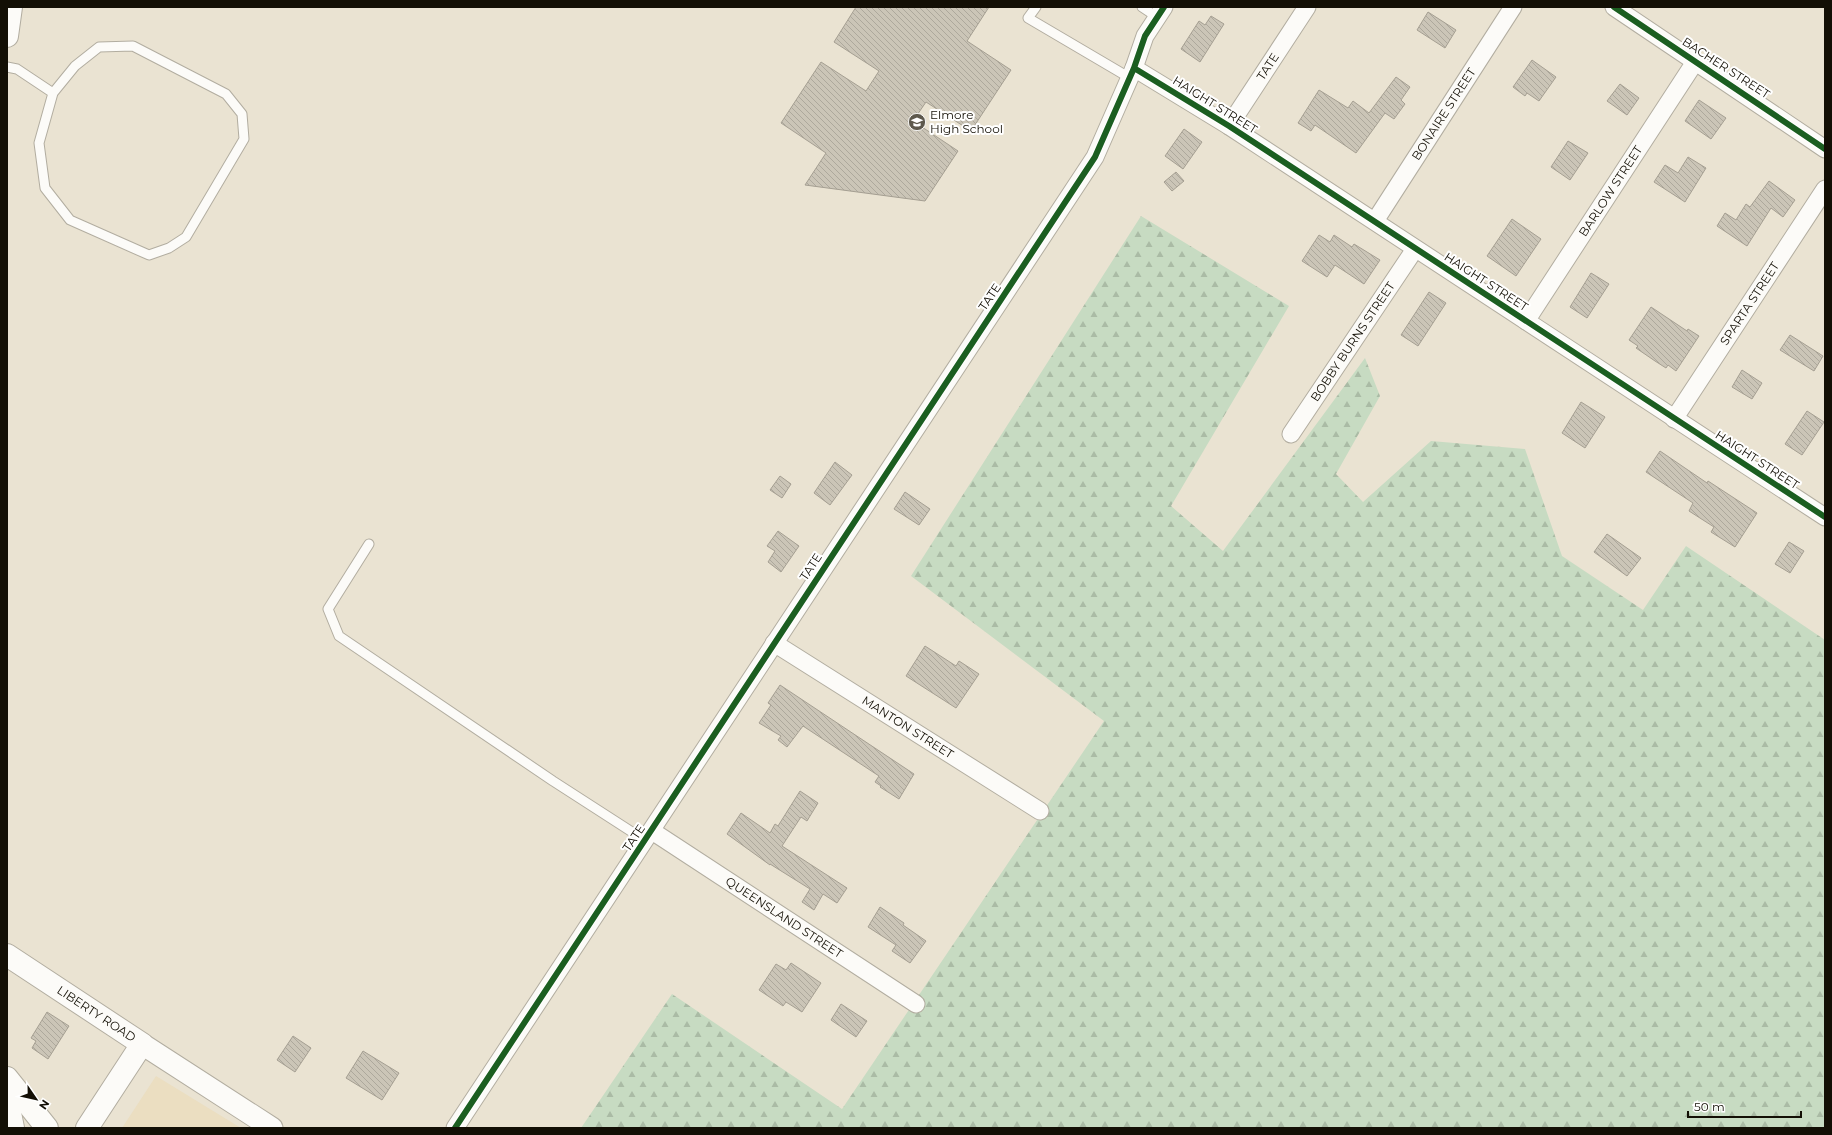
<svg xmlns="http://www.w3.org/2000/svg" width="1832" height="1135" font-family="Montserrat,sans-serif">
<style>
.built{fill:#ebdec1}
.forest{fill:url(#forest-firs)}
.building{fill:url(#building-back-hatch);stroke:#a59f92}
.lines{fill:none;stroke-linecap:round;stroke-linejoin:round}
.service-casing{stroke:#b2ada0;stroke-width:11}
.minor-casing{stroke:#b2ada0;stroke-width:19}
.tertiary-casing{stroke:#b2ada0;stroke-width:23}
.secondary-casing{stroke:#b2ada0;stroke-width:24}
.service{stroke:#fcfbf8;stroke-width:9}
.minor{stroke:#fcfbf8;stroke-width:17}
.tertiary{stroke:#fcfbf8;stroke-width:21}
.secondary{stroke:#fcfbf8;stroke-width:22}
.cycleway-casing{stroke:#fff;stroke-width:8}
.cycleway{stroke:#1b5e20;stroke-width:6}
.labels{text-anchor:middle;stroke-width:4;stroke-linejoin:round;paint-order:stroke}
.street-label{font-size:12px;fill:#130f05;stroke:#fff}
.poi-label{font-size:12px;fill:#130f05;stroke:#fff;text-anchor:start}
</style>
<defs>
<pattern id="forest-firs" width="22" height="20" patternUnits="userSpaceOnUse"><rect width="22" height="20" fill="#c7dbc2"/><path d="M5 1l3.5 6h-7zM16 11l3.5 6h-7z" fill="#aabba5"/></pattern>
<pattern id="building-back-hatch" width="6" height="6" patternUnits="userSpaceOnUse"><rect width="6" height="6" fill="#cbc5b7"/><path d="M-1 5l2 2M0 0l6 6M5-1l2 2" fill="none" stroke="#ada89c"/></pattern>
</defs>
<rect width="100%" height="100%" fill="#eae3d2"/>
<path class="built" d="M156,1076L241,1128H122Z"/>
<path class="forest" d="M1141,216L1289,306L1171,506L1223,551L1365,358L1380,396L1336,474L1363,502L1431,441L1525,449L1562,556L1643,610L1686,546L1825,640V1128H581L672,994L842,1109L1104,721L911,576Z"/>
<path class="building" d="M856,7H989L967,41L1011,70L971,131L926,102L913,121L958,151L925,201L805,185L826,153L781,123L821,62L866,91L879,71L834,42Z
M1428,12L1456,30L1445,48L1417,30Z
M1211,16L1224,24L1200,62L1181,49L1199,21L1205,25Z
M1532,60L1556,77L1539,101L1527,93L1525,96L1513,87Z
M1396,77L1410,87L1401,100L1405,104L1394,119L1385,113L1356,153L1315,125L1311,131L1298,123L1319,90L1348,108L1353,101L1369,113Z
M1620,84L1639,98L1627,115L1607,101Z
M1699,100L1726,118L1711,139L1685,121Z
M1184,129L1202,142L1183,169L1165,156Z
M1568,141L1588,153L1570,180L1551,167Z
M1688,157L1706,168L1685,202L1654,182L1665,165L1678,173Z
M1176,172L1184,181L1172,191L1164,182Z
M1769,181L1795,200L1783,217L1771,208L1747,246L1717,226L1725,213L1736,220L1746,204L1750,207Z
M1512,219L1541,239L1516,276L1487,256Z
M1319,235L1330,242L1334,235L1352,247L1354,244L1380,260L1364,284L1335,265L1327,277L1302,261Z
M1591,273L1609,284L1587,318L1570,307Z
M1429,292L1446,303L1418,346L1401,335Z
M1651,307L1687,331L1688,329L1699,336L1676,371L1668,365L1666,368L1655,361L1636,348L1638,346L1629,340Z
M1790,335L1823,356L1814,371L1780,350Z
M1742,370L1762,383L1752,399L1732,387Z
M1581,402L1605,417L1585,448L1562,433Z
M1807,411L1824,422L1802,455L1785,444Z
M1660,451L1707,483L1708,481L1757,513L1735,547L1711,532L1714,527L1689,511L1693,503L1646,472Z
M835,462L852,475L830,505L814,493Z
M780,476L791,484L782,498L770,490Z
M905,492L930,509L919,525L894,509Z
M778,531L799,546L781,572L768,562L775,551L767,546Z
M1607,534L1641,558L1627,576L1594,552Z
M1789,542L1804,551L1790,573L1775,564Z
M925,646L956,666L959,661L979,674L956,708L906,676Z
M780,685L914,774L899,799L880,787L881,786L875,782L879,776L803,726L787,747L778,740L781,736L759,723L771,705L768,703Z
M800,791L818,803L807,821L801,817L782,846L847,888L837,903L823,894L814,910L802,902L810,889L770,864V865L727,834L741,813L770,833L775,824L778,826Z
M880,907L904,923L903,925L926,941L910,963L892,951L896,945L868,927Z
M791,963L821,983L802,1012L786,1002L783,1006L759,990L776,964L786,970Z
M841,1004L867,1021L856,1037L831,1020Z
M47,1012L69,1026L48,1059L32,1048L36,1041L31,1038Z
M293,1036L311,1048L295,1072L277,1060Z
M363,1051L399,1073L382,1100L346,1078Z"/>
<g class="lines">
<defs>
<path id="service" d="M1036,7L1028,18L1130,78
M1142,7L1157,17
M133,46L226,94L242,114L244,139L186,237L169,248L149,255L70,220L45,188L39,143L53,93L75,66L99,47Z
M7,67L17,69L53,93
M369,544L328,609L339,636L553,781L646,841"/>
<g id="minor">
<path d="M1614,7L1825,149"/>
<path d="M1134,68L1229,126L1825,517"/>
<path id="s1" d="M1229,126L1307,7"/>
<path id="s2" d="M1375,221L1513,7"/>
<path id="s3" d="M1526,321L1695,62"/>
<path id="s4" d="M1674,419L1825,189"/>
<path id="s5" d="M1291,434L1415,249"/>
<path id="s6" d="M774,643L1040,811"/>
<path id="s7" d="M652,831L916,1004"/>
<path d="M455,1128L1095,157L1134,68L1145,36L1164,7"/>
</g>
<path id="tertiary" d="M142,1044L272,1128"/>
<g id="secondary">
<path d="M7,36L11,7"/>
<path id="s8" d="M7,955L142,1044L87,1128"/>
<path d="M7,1078L47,1128"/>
<path d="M7,1098L13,1128"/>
</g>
</defs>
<use href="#service" class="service-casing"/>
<use href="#minor" class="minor-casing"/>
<use href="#tertiary" class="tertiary-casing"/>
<use href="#secondary" class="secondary-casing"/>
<use href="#service" class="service"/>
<use href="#minor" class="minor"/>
<use href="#tertiary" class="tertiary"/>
<use href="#secondary" class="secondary"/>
<defs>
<path id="cycleway" d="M1614,7L1825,149
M1134,68L1229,126L1825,517
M455,1128L1095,157L1134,68L1145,36L1164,7"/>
</defs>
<use href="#cycleway" class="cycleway-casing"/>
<use href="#cycleway" class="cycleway"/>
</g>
<defs>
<symbol id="school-disc" viewBox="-11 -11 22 22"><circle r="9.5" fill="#5e594d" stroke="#fff"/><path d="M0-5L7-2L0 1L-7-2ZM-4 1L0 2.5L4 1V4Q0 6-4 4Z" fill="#fff"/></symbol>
</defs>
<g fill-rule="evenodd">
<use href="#school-disc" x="907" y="112" width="20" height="20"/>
</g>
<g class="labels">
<g class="street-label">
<text dy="4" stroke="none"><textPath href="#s1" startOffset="71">TATE</textPath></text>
<text transform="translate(1726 68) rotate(33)" y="4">BACHER STREET</text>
<text transform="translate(1215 105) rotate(32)" y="4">HAIGHT STREET</text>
<text dy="4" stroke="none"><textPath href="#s2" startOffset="127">BONAIRE STREET</textPath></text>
<text dy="4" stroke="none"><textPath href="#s3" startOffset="155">BARLOW STREET</textPath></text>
<text transform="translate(1486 282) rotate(33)" y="4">HAIGHT STREET</text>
<text transform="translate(990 297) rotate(-56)" y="4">TATE</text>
<text dy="4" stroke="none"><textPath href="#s4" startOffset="138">SPARTA STREET</textPath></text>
<text dy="4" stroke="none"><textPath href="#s5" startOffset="111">BOBBY BURNS STREET</textPath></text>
<text transform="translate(1757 460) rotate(33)" y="4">HAIGHT STREET</text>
<text transform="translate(811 567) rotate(-57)" y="4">TATE</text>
<text dy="4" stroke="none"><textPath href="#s6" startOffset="158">MANTON STREET</textPath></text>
<text transform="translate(634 838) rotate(-56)" y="4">TATE</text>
<text dy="4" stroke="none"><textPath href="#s7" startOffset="158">QUEENSLAND STREET</textPath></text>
<text dy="4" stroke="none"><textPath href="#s8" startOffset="107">LIBERTY ROAD</textPath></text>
</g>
<g class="poi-label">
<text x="930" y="119">Elmore<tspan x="930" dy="14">High School</tspan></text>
</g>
</g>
<rect width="1832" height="1135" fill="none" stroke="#130f05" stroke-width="16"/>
<g transform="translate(36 1099) rotate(124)" stroke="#ffffff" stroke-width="3" paint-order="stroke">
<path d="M0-3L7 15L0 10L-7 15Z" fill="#130f05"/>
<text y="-6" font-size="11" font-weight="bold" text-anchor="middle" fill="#130f05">N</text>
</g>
<path d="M1688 1111v6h113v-6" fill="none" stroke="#130f05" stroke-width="2"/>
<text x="1694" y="1111" font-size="12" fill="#130f05" stroke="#ffffff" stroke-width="3" paint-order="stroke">50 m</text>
</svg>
